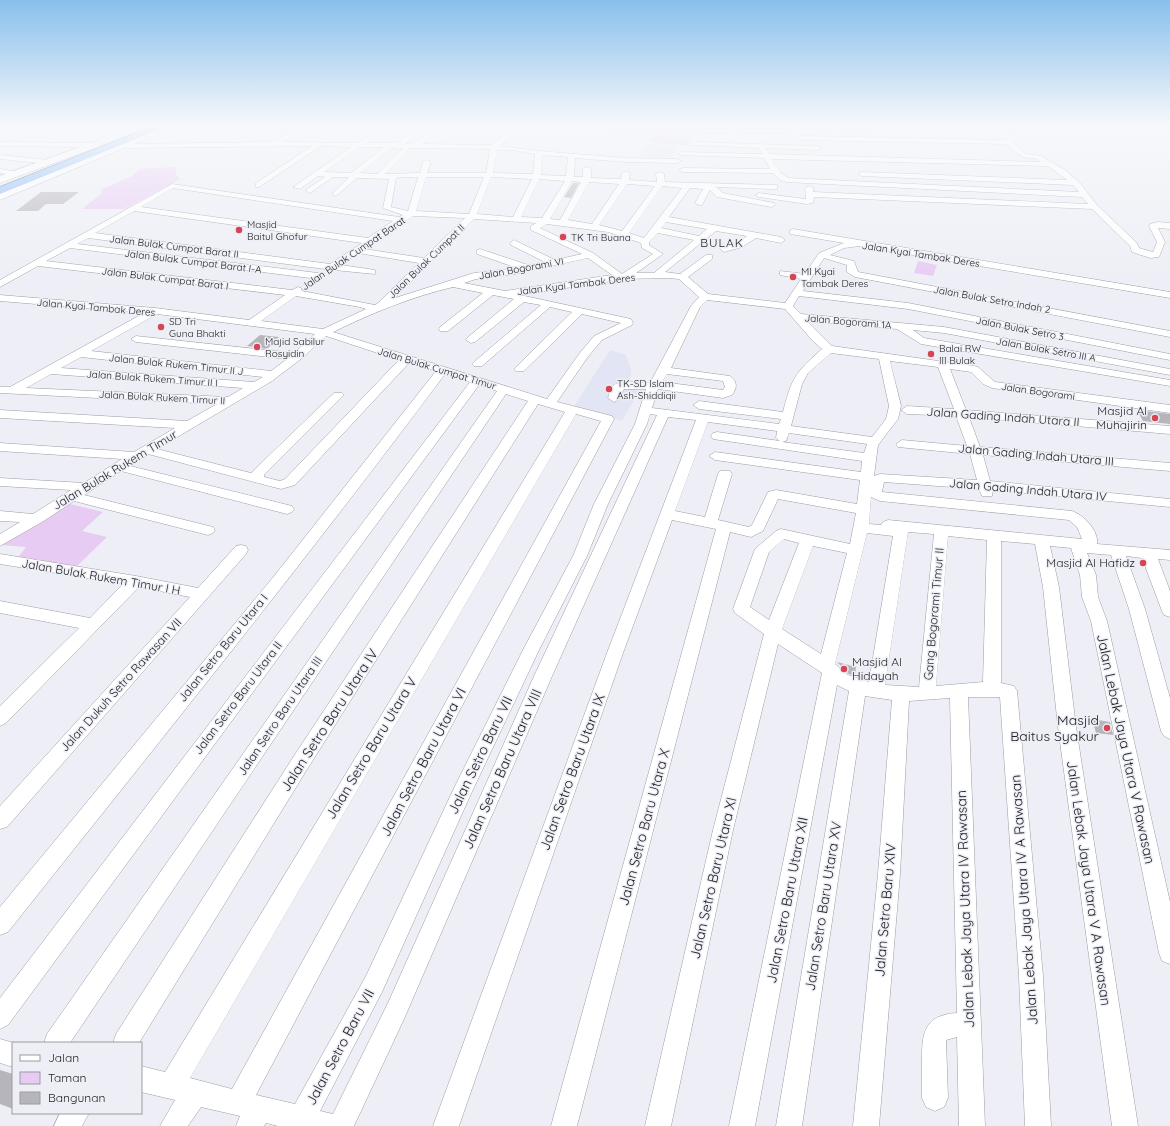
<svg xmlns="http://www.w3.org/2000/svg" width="1170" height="1126" font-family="Quicksand,sans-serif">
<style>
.built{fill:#e2e5f3}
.green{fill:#e8cbf3}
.building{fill:#b6b5bb}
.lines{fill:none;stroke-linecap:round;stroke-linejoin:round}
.minor-casing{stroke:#9b9da3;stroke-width:1}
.secondary-casing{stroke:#9b9da3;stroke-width:1}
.trunk-casing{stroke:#4a75a8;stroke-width:2}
.minor{fill:#fff;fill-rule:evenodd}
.secondary{fill:#fff;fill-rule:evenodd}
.trunk{fill:#82b6f4;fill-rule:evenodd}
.poi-dot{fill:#d54553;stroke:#eeeff6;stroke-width:1.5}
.labels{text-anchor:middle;stroke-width:3;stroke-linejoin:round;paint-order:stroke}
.far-poi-label{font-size:10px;fill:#1d1e20;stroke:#eeeff6;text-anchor:start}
.far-street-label{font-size:10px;fill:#1d1e20;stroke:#eeeff6}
.far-quarter-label{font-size:12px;letter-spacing:1px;fill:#1d1e20;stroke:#eeeff6}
.poi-label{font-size:12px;fill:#1d1e20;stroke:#eeeff6;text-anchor:end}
.street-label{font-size:12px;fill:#1d1e20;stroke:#eeeff6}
.near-street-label{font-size:14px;fill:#1d1e20;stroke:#eeeff6}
.near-poi-label{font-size:14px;fill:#1d1e20;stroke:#eeeff6;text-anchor:end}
</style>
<rect width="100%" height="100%" fill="#eeeff6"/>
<path class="built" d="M577,126H698L689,138L576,128Z
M645,144L679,146L673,156L664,161L636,159Z
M610,350L626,355L631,370L630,384L638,393L622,421L573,408Z"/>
<path class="green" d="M654,135L692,139L687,146L648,142Z
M176,167V174L180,179L124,209H82L101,194L102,189L132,176L139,169Z
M918,261L937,265L933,276L914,273Z
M66,503L103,512L82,531L107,537L74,569L16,560L26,547L0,545Z"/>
<path class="building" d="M573,183H579L571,198L564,197Z
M41,192H79L63,204H46L38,211H16Z
M260,335L279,337L267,349L247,346Z
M1137,410L1170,414V424L1143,421Z
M837,662L856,667L855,676L849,674Z
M1092,719L1110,722L1113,735L1096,733Z
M0,1070L13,1074V1109L0,1104Z"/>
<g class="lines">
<defs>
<path id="minor" d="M385,126H393L367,143H397L419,126H426L405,144C422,144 429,126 445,126L422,144L492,145L514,126H521L500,146L539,151L626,158L677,159L681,161L677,163L626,162L575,158L574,177H583V169L587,167L591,169V178L621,179L622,173L626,171L630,173L629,180L657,182L656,174L660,172L664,174L665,182L777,185V189H774L716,187L723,193L774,203L775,205L771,207L717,197L710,190L702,205H699L695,203L703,189L690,188L669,217L781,237L785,240L781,243L756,238L742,247L724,252L720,249L721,247L736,243L747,236L716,231L665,272L680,274L706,255H712V259L688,277L708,294L785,303L801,279L780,275V271L805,274L819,253L844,243L790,234V230L793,229L1170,292V298L860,246L844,248L830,255L854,261L858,272L1170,331V337L855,277L847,272V265L824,258L803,291L908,303L1170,354V360L908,309L799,296L793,306L801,314L944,327L1170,369V375L944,333L913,330L924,338L1170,380V386L921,344L897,329L807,321L832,346L974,366L978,367L995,382L1170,405V413L992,388L983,384L971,372L950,369L966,410L1170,426V434L969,417L980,447L1170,463V471L983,455L990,481L1170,499V507L993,490L992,496H982L979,489L884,482L882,492L1072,511C1084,515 1099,531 1097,544L1170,550V560L1158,559L1170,591V617L1164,615L1162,611L1142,558L1126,556L1145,609L1170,698V739L1164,736L1161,731L1129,609L1111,555L1087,553L1096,575L1098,597L1107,621L1170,902V964L1162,961L1159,953L1091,621L1082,597L1080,575L1071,548L1050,546L1059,587L1076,727L1138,1126H1112L1058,727L1043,587L1035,544L1001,541V683L1014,686L1017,691L1043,976L1051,1126H1025L1019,976L1000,697H968L985,1126H959L957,1037L946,1040L948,1098L944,1107L935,1111L926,1107L922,1098C922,1085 922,1073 922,1060C922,1033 924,1015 957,1013L950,698L909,701L900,874L879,1126H853L878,874L892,700L865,696L802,1126H776L849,691L837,685L755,1126H729L822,673L778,644L733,830L671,1126H645L713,830L764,634L735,613L733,609L755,549L776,531L781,529L850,544L856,513L778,499L763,531L751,537L730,532L577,1126H551L716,529L672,520L623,653L459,1126H433L607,653L696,420L668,417L553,674L404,1019L354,1126H278L266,1123L264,1126H236L240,1116L201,1107L188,1126H160L175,1100L141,1092V1066L165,1072L565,412L538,404L306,771L139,1043H113L116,1034L292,759L528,401L506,394L70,1043H44L47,1034L497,391L479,385L8,1025L0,1029V998L470,382L445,374C304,563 155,747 8,932L0,935V907L275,575L436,371L409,363L295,485L281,489L148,454L130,466L292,506L294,509L292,512L287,514L121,471L84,495L213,527L215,530L213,533L208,535L74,501L42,522L0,546V534L20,522L0,521V511L33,514L71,490L0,486V478L84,483L122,459L0,451V443L134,452L175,428L0,418V410L187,421L217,404L0,393V387H10L144,313L0,301V295L155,308L249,320L285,295L38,266L0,287V280L172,184L399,217L403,215L383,208L389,179L357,178L336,196L332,194L349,177H333L310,193L306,191L307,189L325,177L318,176L300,189L293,187L351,147L321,146L259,187H256V183L312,146L128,148L125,146L128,144L272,142L295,130L297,131V133L282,142L358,143ZM360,147H384L351,173L324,172ZM392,147L397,149L403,148L377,174L360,173ZM410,148H415L490,149L486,173H427L431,162L427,160L423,162L420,173L385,174ZM497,150H512L535,154L533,174L493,173ZM542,155L568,157L566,176L541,175ZM400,177H418L408,211L391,207L396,178ZM426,177H484L469,214L416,211ZM491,177L532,179L513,217L477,214ZM539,179L565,181L542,218L521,217ZM572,181L581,182L560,220L550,219ZM589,182L619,184L592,224L568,220ZM627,184L655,186L622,231L599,225ZM662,186L682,188L644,238L629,233ZM173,188L393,221L368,238L141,207ZM134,211L362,243L330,264L95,233ZM413,216L465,218L424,258L364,249ZM474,219L536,223L531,226V230L582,254L555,260L514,240L510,243L511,245L545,262L528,265L480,249L477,250V254L517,268L474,273L395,298ZM666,222L707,229L699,236L661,228ZM547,224L608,232L641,243L642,248L653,254L622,274L593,253L540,228ZM658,233L694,240L654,273H636L663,254L649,245V242ZM88,238L325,269L329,272L334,270L375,274V270L341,265L358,253L419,263L378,303L375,305L302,291L301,288L298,287L292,290L46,261L70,248L318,279L323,276L318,273L77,244ZM588,258L612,275L505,291L464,283L476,279L515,274ZM668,278L679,279L699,297L691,306L650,383C640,383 620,379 613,386C610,389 609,395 608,398L614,402L618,400L624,389H646L635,424L594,504L573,556L524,648L455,786L366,976L295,1104L256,1095L614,419L612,416L557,402L587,358L602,340L632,325L633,323L631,319L520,295L625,279ZM453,287L483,293L440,327L439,329L440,331H448L493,295L514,299L467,338L466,340L471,343L475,342L524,302L541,305L474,362L472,364L474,366H482L550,307L572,312L516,367L514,369L516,371H524L582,314L621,323L594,336L579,354L547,399L333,332C372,313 411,297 453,287ZM296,296L360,307L366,309L323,329L261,321ZM707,300L785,309L813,341L822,349C795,373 792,377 783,412L699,401L693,405L699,409L781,419L779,424L652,408L658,389L723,398L732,395C737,388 738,382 730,376L671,368L700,307ZM157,314L315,334L294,353L136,336L131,339L136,342L287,359L271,371L91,351ZM326,336L399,360L285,479L280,481L264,477V475L344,395L342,393H334L251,473L157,449L272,381L301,359ZM831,353L879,359L889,406L886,419L872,437L791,426L802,384L808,373ZM81,357L263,377L254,382L61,368ZM890,361L938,367L954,409L907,406L901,410L907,414L956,416L967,446L902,440L896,444L898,447L970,454L977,480L880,474L874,476L878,445L898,419L901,406ZM51,374L243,388L228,397L26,388ZM667,374L723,381L725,387L723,390L662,382ZM576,414L601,421L232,1089L190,1078ZM650,414L657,415L535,674L388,1003L333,1114L320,1111L382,992L470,796L540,648L587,556L608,504L647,424ZM708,422L777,431L776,438L780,441L717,432L713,433L711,436L713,439L862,461L861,472L715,452L709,456L715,460L860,480L857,504L776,490L768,492L752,525L749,527L718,520L732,474L730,471H720L718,474L705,517L675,511ZM789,433L867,444L864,453L782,442L786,441ZM871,497L880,501L1069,520L1077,527L1082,539L888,520L883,522L881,525L869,524ZM908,532L934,534L919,687L885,685ZM867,533L893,536L869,682L848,675L835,664ZM948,536L987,540L983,682L936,686ZM784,539L799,543L769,620L750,607L769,552ZM813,546L847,553L821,654L782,629Z
M800,126H875L872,128L803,129Z
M1029,127L1031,128V130L1012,142L1027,154L1041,156L1065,170L1080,183L1097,205L1137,243L1139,248L1153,252L1157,242L1149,226L1150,224L1158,222L1170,223V229L1158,228L1165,242L1159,257L1150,258L1132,252L1130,246L1092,209L814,197L813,203L807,204L759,197L755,195L759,193L806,199L805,188L809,186L813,188V192L1088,204L1082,197L786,182L780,180L773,173L683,172L679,170L683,168L770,169L764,158L680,155V153L682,152L762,154L759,148L693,145V143L695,142L818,146L821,148L818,150L766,148L769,154L1041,162L1037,159L1023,157L1005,144L802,140L799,138L802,136L1006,140ZM771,159L1048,166L1067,180L862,172L858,174L862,176L1073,185L1079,192L788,178L781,173Z
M703,129L814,130L817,132L814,134L701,132L700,131Z
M0,142L93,143L96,145L93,147L0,146Z
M0,155L48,160L52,162L48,164L0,159Z
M0,169L19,172L20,174L16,176L0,173Z
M241,545L246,546L248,550L246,554L7,827L0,829V806L190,597L139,587L6,723L0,726V706L79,628L0,613V601L90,618L123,584L0,564V554L136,576L198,588L236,546Z
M0,1039L14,1043L13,1067L0,1063Z
M60,1113H89L82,1126H54Z"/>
<path id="secondary" d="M165,126H177L0,200V193Z
M97,141L102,144L100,146L0,183V176Z"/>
<path id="trunk" d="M154,126H168L0,194V187Z"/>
</defs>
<use href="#minor" class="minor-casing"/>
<use href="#secondary" class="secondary-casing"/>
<use href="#trunk" class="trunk-casing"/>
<use href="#minor" class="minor"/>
<use href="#secondary" class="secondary"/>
<use href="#trunk" class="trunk"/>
</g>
<linearGradient id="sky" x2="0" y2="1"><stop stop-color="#88c0ec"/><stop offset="0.44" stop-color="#f7f8fb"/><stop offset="1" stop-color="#f7f8fb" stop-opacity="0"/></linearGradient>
<rect width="1170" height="284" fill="url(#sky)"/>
<g class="poi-dot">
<circle cx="239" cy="230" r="4"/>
<circle cx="563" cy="237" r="4"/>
<circle cx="793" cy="277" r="4"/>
<circle cx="161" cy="327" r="4"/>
<circle cx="257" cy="347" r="4"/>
<circle cx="931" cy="354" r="4"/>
<circle cx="609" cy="389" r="4"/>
<circle cx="1155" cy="418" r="4"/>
<circle cx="1143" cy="563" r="4"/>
<circle cx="844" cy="669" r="4"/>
<circle cx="1107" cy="728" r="4"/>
</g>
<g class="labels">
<g class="far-poi-label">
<text x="247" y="228">Masjid<tspan x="247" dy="12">Baitul Ghofur</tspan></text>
<text x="571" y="241">TK Tri Buana</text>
<text x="801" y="275">MI Kyai<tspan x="801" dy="12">Tambak Deres</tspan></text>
<text x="169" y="325">SD Tri<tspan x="169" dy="12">Guna Bhakti</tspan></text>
<text x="265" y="345">Majid Sabilur<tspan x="265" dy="12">Rosyidin</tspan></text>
<text x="939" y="352">Balai RW<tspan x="939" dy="12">III Bulak</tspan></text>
<text x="617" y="387">TK-SD Islam<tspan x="617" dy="12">Ash-Shiddiqii</tspan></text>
</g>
<g class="far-street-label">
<text transform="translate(174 246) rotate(7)" y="4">Jalan Bulak Cumpat Barat II</text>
<text transform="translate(353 253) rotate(-34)" y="4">Jalan Bulak Cumpat Barat</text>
<text transform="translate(921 254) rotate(9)" y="4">Jalan Kyai Tambak Deres</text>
<text transform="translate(193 261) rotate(7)" y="4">Jalan Bulak Cumpat Barat I-A</text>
<text transform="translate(426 261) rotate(-44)" y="4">Jalan Bulak Cumpat II</text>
<text transform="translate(521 268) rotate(-10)" y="4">Jalan Bogorami VI</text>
<text transform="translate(165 278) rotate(7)" y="4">Jalan Bulak Cumpat Barat I</text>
<text transform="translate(576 284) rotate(-7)" y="4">Jalan Kyai Tambak Deres</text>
<text transform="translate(992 299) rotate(10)" y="4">Jalan Bulak Setro Indah 2</text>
<text transform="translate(96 307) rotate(5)" y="4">Jalan Kyai Tambak Deres</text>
<text transform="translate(848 321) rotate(5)" y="4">Jalan Bogorami 1A</text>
<text transform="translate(1020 328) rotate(11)" y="4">Jalan Bulak Setro 3</text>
<text transform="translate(1046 349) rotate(10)" y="4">Jalan Bulak Setro III A</text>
<text transform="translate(176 364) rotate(6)" y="4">Jalan Bulak Rukem Timur II J</text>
<text transform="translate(437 368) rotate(17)" y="4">Jalan Bulak Cumpat Timur</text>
<text transform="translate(152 378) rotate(4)" y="4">Jalan Bulak Rukem Timur II I</text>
<text transform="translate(1038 391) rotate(8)" y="4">Jalan Bogorami</text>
<text transform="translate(162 397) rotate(3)" y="4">Jalan Bulak Rukem Timur II</text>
</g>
<g class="far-quarter-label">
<text x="722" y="247">BULAK</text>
</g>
<g class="poi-label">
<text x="1147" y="415">Masjid Al<tspan x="1147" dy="14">Muhajirin</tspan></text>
<text x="1135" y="567">Masjid Al Hafidz</text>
<text x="852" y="666" text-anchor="start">Masjid Al<tspan x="852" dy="14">Hidayah</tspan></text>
</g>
<g class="street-label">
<text transform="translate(1003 417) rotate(4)" y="4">Jalan Gading Indah Utara II</text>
<text transform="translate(1036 455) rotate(5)" y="4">Jalan Gading Indah Utara III</text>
<text transform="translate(115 470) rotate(-31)" y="4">Jalan Bulak Rukem Timur</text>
<text transform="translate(1028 490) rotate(5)" y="4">Jalan Gading Indah Utara IV</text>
<text transform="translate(101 577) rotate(10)" y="4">Jalan Bulak Rukem Timur I H</text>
<text transform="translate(934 614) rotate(-85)" y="4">Gang Bogorami Timur II</text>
<text transform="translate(223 648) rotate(-51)" y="4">Jalan Setro Baru Utara I</text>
<text transform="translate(121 685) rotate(-48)" y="4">Jalan Dukuh Setro Rawasan VII</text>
<text transform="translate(238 698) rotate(-53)" y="4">Jalan Setro Baru Utara II</text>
<text transform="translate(280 716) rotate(-56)" y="4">Jalan Setro Baru Utara III</text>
</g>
<g class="near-street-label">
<text transform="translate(329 720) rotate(-57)" y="5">Jalan Setro Baru Utara IV</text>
<text transform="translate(371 748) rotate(-59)" y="5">Jalan Setro Baru Utara V</text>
<text transform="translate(1126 749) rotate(78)" y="5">Jalan Lebak Jaya Utara V Rawasan</text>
<text transform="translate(480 755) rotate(-64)" y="5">Jalan Setro Baru VII</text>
<text transform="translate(423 762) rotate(-62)" y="5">Jalan Setro Baru Utara VI</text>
<text transform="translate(502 769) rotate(-66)" y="5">Jalan Setro Baru Utara VIII</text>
<text transform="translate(572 772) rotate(-70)" y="5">Jalan Setro Baru Utara IX</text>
<text transform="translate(644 827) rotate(-75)" y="5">Jalan Setro Baru Utara X</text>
<text transform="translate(713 878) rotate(-77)" y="5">Jalan Setro Baru Utara XI</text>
<text transform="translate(1089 883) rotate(82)" y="5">Jalan Lebak Jaya Utara V A Rawasan</text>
<text transform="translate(787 900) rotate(-79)" y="5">Jalan Setro Baru Utara XII</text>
<text transform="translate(1024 900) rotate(-94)" y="5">Jalan Lebak Jaya Utara IV A Rawasan</text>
<text transform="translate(823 906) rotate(-81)" y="5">Jalan Setro Baru Utara XV</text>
<text transform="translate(965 909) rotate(-92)" y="5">Jalan Lebak Jaya Utara IV Rawasan</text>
<text transform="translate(885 910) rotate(-85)" y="5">Jalan Setro Baru XIV</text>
<text transform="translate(340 1047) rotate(-62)" y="5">Jalan Setro Baru VII</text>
</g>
<g class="near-poi-label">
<text x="1099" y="725">Masjid<tspan x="1099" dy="16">Baitus Syakur</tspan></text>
</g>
</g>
<rect x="12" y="1042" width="130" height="72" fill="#eeeff6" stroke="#9a9ba0"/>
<rect x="20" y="1055" width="20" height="6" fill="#ffffff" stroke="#9a9ba0"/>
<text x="48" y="1062" font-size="12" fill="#1d1e20">Jalan</text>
<rect x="20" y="1072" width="20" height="12" fill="#e8cbf3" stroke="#9a9ba0"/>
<text x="48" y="1082" font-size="12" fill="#1d1e20">Taman</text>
<rect x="20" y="1092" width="20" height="12" fill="#b6b5bb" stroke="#9a9ba0"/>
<text x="48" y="1102" font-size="12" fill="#1d1e20">Bangunan</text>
</svg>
